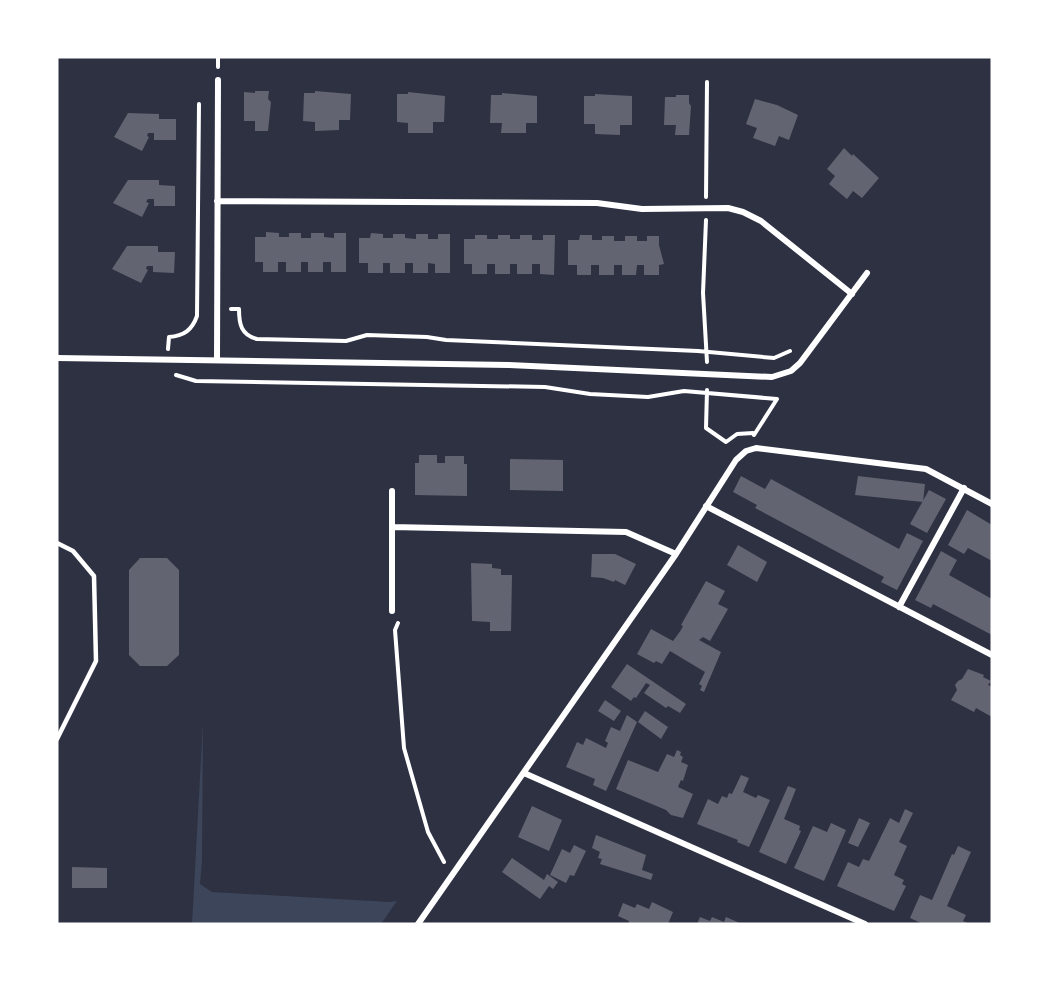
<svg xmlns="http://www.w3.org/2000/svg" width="1049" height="981" font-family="'Fira Sans Condensed',sans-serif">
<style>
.green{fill:#3c4559}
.building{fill:#626471}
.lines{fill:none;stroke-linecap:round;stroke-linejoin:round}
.path{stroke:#fff;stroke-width:4}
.service{stroke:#fff;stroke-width:4.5}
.minor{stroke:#fff;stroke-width:6}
</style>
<rect width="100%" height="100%" fill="#2d3142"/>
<path class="green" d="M203,722L202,861L200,884L212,892L390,902L397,901L381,924H192Z"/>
<path class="building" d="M255,91H269L268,99L271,102L268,131H255V121H244V92L255,93Z
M315,91L351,94L350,120H339V130L315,131V122L303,121L304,93H315Z
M408,92L445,96L444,122H433V133H408V123L397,122V94H408Z
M502,93L537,96V123H526V133H501L502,123H490L491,95H502Z
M595,94L632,96V125H620V135L595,134V124H584V96H595Z
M676,95H689V103L691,106L689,135H675L676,125H664L665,97H676Z
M755,99L777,105L798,115L789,140L779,136L775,146L753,138L757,128L746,124Z
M128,113L159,114V119H176V140H154V133H148L147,136L149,137L142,151L114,137Z
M844,148L852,156L853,154L879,178L862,198L853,191L847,199L829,184L835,176L827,169Z
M128,180H159V185L175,186V206H154V199H148L146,202L149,203L142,217L113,203Z
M266,232L279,233V237H289V233H301V238H311V233H324V237L334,238V233H346V272H331V262H323V272H308V262H301V272H286V262H278V272H263V262H255V237H266Z
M371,233L383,234V238H393V234H405V238L416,239V234H428V239H438V234H450V273H435V264L428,263V273H413V263H405V273H390V263H383V273H368V263H359V238H370Z
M475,235H487V239H498V235H510V239H520V235H532V240H543V235H555L554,275L540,274V264H532V274H517V264H510V274H495V264H487V274H472V264H464V239H475Z
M580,235H592V240H602V236H614V241H625V236H637V241H647V236H659V245L664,264L659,265V275H644V265H637L636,275H622V265H614V275H599V265H591V275H577V265H568V240H579Z
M127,246H158V252H175L174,273L153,272V266H147L146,269L148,270L141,283L112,269Z
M419,455H437V463H445V456H464V464H467V496L415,495V463H419Z
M510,459L563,460V491L510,490Z
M741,476L765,489L771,479L899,549L907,533L923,541L897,590L881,582L884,577L755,508L757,505L733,492Z
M858,476L925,484L923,502L855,495Z
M929,490L946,499L927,533L910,524Z
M967,510L992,525V561L968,548L964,554L948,545Z
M738,545L767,562L757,582L727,565Z
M941,551L957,560L949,575L992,599V635L933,604L931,608L915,600Z
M592,554H615L636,564L625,585L615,580L614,582L603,578L591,577Z
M140,558H167L179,570V655L167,666H140L129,655V570Z
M471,563L492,564V568L501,569V575H512L511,631H490V622L472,621Z
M706,581L725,591L718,604L728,609L710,641L703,637L699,640L721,652L704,692L700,690L702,686L699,684L705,672L670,651L662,664L656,661L654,663L637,654L651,629L673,641L681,630L683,626L681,625Z
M627,664L686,704L680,713L668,706L666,708L644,693L650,685L646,683L636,698L634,697L631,701L611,687Z
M968,669L984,675L983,677L991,681L988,685L992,687V717L976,708L974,712L951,700L957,690L955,685L958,681L962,679Z
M605,700L621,711L614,721L598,711Z
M645,711L668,727L661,739L638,722Z
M627,715L637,722L606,791L593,785L595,779L566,767L577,742L583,745L586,738L606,748L608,743L605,741L611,727L620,731Z
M677,750L681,752L680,755L683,757L681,762L688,765L683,781L681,780L678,787L693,794L683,818L671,815L666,810L616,789L628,760L658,772L667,754L674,757Z
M741,775L749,778L743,792L756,798L758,795L770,800L749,847L737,842L738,840L697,824L708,799L718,804L722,796L727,798L729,793L732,794Z
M788,786L796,789L784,819L800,826L799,830L801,831L786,864L759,852Z
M532,806L562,820L549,851L518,837Z
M905,809L913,813L899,842L907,846L894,875L904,880L902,884L906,886L894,911L837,886L848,862L859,867L863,859L869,861L890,818L899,823Z
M859,818L870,823L858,847L848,843Z
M831,823L846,830L824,881L794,868L813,826L827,832Z
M596,835L646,855L642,870L653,874L651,880L600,864L602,859L598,858L600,852L592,848Z
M574,845L586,851L574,876L570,875L566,883L550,875L562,849L570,853Z
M958,846L971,852L947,906L966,915L963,921L970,924H923L910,918L920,895L932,900L952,854L954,855Z
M512,858L544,880L547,874L558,882L553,889L549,886L540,899L502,872Z
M72,867L107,868V888H72Z
M652,902L673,912L668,924H628L629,921L618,916L623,903L635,908L637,904L649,909Z
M700,917L710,921L712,917L724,922L726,917L742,924H697Z"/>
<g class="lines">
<path class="path" d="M218,67V57
M706,197L707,82
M706,220L703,293L707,362
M231,309H239C239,324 241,335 257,339L346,341L367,335L427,337L446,340L698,351L774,358L790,351
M168,349L169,337C184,336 192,330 197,316L199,104
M176,375L196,381L545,387L590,394L648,397L684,391L777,399L754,435
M707,390L706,428L726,442L737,434L753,433
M398,623L395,630L404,748L428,832L444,862"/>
<path class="service" d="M57,543L73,551L94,576L96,661L57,739"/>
<path class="minor" d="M217,201L597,203L642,209L728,208L743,212L761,221L852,294
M57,358L509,365L772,377L791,371L800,363L867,273
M217,360L218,80
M706,506L992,655
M392,527V491
M899,607L964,488
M392,611V527L626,532L676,554
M524,773L865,924
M418,924L676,554L736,460L746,451L756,448L926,469L992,504"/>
</g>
<rect width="1049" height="981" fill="none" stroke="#ffffff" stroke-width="117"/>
</svg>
